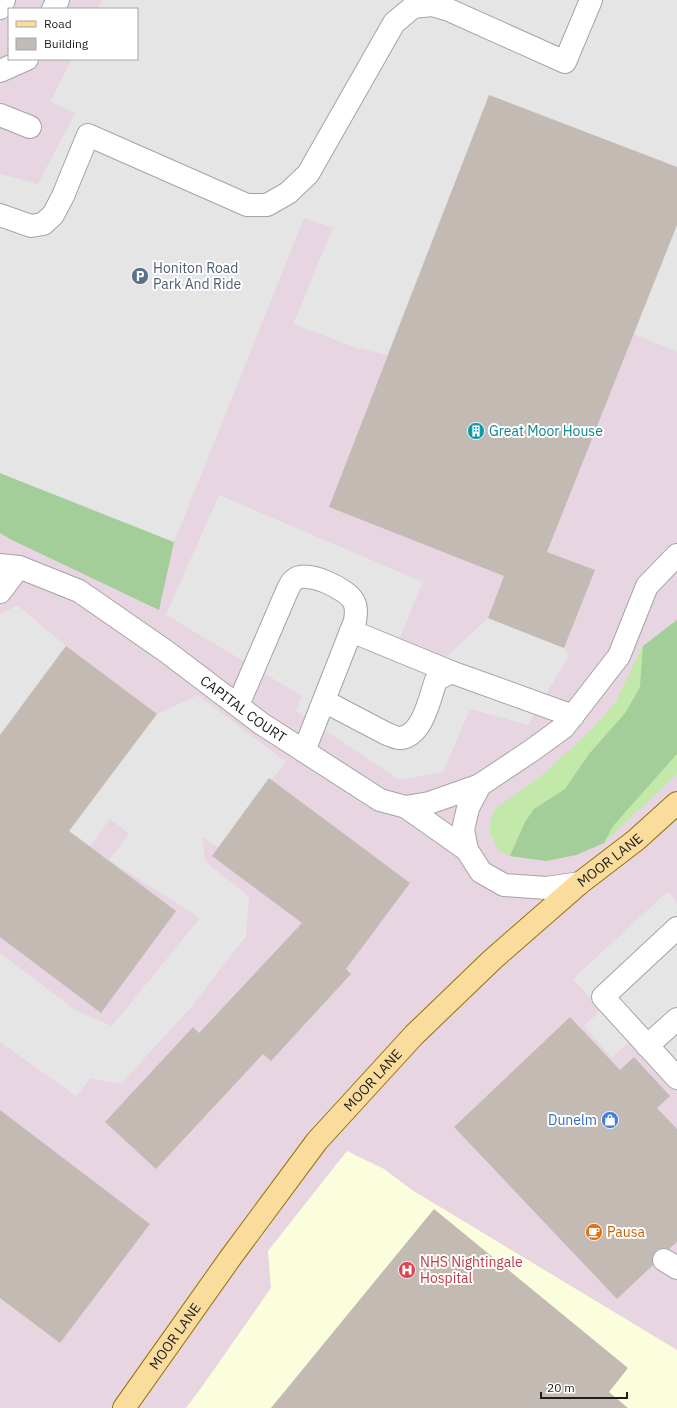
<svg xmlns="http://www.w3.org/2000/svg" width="677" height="1408" font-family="'IBM Plex Sans',sans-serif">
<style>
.industrial{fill:#e7d5e2;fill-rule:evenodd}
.education{fill:#fbfedd}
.grass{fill:#c2e8aa}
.forest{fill:#a3cd99}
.parking{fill:#e5e5e5}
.building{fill:#c3bbb3}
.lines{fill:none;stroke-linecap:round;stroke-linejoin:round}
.minor-casing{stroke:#a4a4a4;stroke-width:24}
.major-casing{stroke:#937303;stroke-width:24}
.minor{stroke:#fff;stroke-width:22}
.major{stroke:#fadc9d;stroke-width:22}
.labels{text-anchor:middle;stroke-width:4;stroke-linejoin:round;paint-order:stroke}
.service-label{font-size:14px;fill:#4e5e75;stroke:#fff;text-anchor:start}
.culture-label{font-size:14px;fill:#0d838f;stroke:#fff;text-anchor:start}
.street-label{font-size:14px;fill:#1d1d1d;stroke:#fff}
.shop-label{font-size:14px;fill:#366cbe;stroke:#fff;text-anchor:end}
.food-label{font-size:14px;fill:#c56008;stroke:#fff;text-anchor:start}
.health-label{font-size:14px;fill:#be3a42;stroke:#fff;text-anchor:start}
</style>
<rect width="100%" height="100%" fill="#eeece3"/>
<path class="industrial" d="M0,0H677V1408H0ZM9,9H137V59H9Z"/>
<path class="education" d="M347,1151L384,1169L412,1190L677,1350V1408H186L201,1388L271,1288L268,1251Z"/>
<path class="grass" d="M677,620V774L604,843L576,855L546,861L510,856L499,851L490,833V822L495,809L541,776L590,731L615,703L643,646Z"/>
<path class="forest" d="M0,473L174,542L159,610L12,540L0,533Z
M677,620V754L613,826L604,843L576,855L546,861L510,856L525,822L534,809L565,789L589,754L626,712L640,687L643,646Z"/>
<path class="parking" d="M102,0H677V167L489,95L387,355L357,348L293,324L333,228L304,218L174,542L0,473V174L38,184L75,113L50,102L72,59H137V9H97Z
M677,225V352L633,334Z
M219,495L423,582L398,642L444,659L488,618L564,648L569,655L528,725L470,709L443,772L400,780L296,711L302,696L166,615Z
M17,605L66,646L0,735V615Z
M198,695L286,762L218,847L202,837L206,862L249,897L246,936L193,1005L121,1084L91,1078L76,1096L0,1042V953L75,1010L112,1026L200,918L109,860L129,834L110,819L90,846L69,831L157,714Z
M668,891L677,902V1088L631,1040L612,1058L584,1026L601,1010L573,979Z"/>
<path class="building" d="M489,95L677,167V225L547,552L595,570L564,648L488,618L504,576L329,507Z
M66,646L157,714L69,831L176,911L101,1013L0,937V735Z
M269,778L410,883L346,969L351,974L271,1061L263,1054L156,1169L105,1122L193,1027L199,1033L302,923L212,856Z
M570,1017L620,1070L634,1057L670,1096L657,1108L677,1129V1242L669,1249L664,1248L658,1249L654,1253L652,1259L653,1265L617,1299L454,1127Z
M0,1110L150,1224L60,1343L0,1298Z
M434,1209L628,1368L609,1392L628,1408H271Z"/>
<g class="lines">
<defs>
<g id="minor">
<path d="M0,8L4,0"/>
<path d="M53,9L58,0"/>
<path d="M0,71L27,59"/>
<path d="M0,115L30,127"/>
<path d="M0,215L31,226L43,224L53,215L63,196L88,135L247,205H267L288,193L308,174L394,23L413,7L432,5L449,10L565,62L591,0"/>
<path id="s1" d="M0,565L19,567L79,591L167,652L262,724L380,800L406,807L467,850"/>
<path d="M0,592L19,567"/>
<path d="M351,631L451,672L573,716"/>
<path d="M324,701L387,734C391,735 395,738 399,738C422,738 430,698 436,680L451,672"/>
<path d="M238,705L287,591C289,587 291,582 294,580C306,569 348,589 354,602C357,608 356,614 355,621L304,751"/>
<path d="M480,785L468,808L463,830L467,850L481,872L504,885L547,888L580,883"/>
<path d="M406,807L429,803L480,785L531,751L564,727L619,656L647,586L677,555"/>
<path d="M677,928L603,997L677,1078"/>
<path d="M647,1046L677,1019"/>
<path d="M664,1260L677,1268"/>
</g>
<g id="major">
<path id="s2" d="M124,1408L231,1257L317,1141L414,1035L493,959L580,883L636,840L677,803"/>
</g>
</defs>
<use href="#minor" class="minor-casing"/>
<use href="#major" class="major-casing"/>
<use href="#minor" class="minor"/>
<use href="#major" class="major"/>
</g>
<defs>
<symbol id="parking-disc" viewBox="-11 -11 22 22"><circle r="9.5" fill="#5c6f8a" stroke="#fff"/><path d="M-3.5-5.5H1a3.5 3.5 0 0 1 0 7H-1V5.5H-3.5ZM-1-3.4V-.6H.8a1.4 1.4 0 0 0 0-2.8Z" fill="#fff"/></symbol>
<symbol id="building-disc" viewBox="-11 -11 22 22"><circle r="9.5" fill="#0f9aa8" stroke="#fff"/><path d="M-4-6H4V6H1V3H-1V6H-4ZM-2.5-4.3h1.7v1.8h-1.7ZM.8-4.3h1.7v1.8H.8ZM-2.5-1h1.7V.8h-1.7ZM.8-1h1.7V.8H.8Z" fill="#fff"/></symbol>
<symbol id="shop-disc" viewBox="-11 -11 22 22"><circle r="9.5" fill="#3f7fe0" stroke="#fff"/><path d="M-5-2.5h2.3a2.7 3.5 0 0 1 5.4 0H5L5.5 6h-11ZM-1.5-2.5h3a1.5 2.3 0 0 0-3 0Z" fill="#fff"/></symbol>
<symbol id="cafe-disc" viewBox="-11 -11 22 22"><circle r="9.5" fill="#e8710a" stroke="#fff"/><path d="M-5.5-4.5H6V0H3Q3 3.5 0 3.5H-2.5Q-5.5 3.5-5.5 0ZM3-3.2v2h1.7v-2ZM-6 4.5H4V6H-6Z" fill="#fff"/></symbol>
<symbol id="hospital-disc" viewBox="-11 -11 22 22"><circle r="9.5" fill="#e0444e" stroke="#fff"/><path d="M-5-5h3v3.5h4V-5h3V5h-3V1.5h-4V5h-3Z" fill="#fff"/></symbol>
</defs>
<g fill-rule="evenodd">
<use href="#parking-disc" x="130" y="266" width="20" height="20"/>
<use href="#building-disc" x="466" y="421" width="20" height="20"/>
<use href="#shop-disc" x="600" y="1110" width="20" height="20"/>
<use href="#cafe-disc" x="584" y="1222" width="20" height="20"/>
<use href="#hospital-disc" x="397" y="1260" width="20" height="20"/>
</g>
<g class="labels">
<g class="service-label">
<text x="153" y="273">Honiton Road<tspan x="153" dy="16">Park And Ride</tspan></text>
</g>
<g class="culture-label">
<text x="489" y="436">Great Moor House</text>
</g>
<g class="street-label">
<text dy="5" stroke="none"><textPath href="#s1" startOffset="286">CAPITAL COURT</textPath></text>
<text dy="5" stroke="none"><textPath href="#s2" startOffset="736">MOOR LANE</textPath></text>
<text dy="5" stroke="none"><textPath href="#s2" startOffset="412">MOOR LANE</textPath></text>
<text dy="5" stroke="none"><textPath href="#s2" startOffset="88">MOOR LANE</textPath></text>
</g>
<g class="shop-label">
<text x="597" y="1125">Dunelm</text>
</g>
<g class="food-label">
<text x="607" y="1237">Pausa</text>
</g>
<g class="health-label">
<text x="420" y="1267">NHS Nightingale<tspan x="420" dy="16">Hospital</tspan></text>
</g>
</g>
<rect x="8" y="8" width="130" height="52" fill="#ffffff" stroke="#a5a5a5"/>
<rect x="16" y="21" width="20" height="6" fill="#fadc9d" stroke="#a5a5a5"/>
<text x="44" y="28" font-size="12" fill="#1d1d1d">Road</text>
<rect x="16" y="38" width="20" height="12" fill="#c3bbb3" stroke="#a5a5a5"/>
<text x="44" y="48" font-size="12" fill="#1d1d1d">Building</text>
<path d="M541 1392v6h86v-6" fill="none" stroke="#1d1d1d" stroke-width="2"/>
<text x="547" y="1392" font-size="12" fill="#1d1d1d" stroke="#ffffff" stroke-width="3" paint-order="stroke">20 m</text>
</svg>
